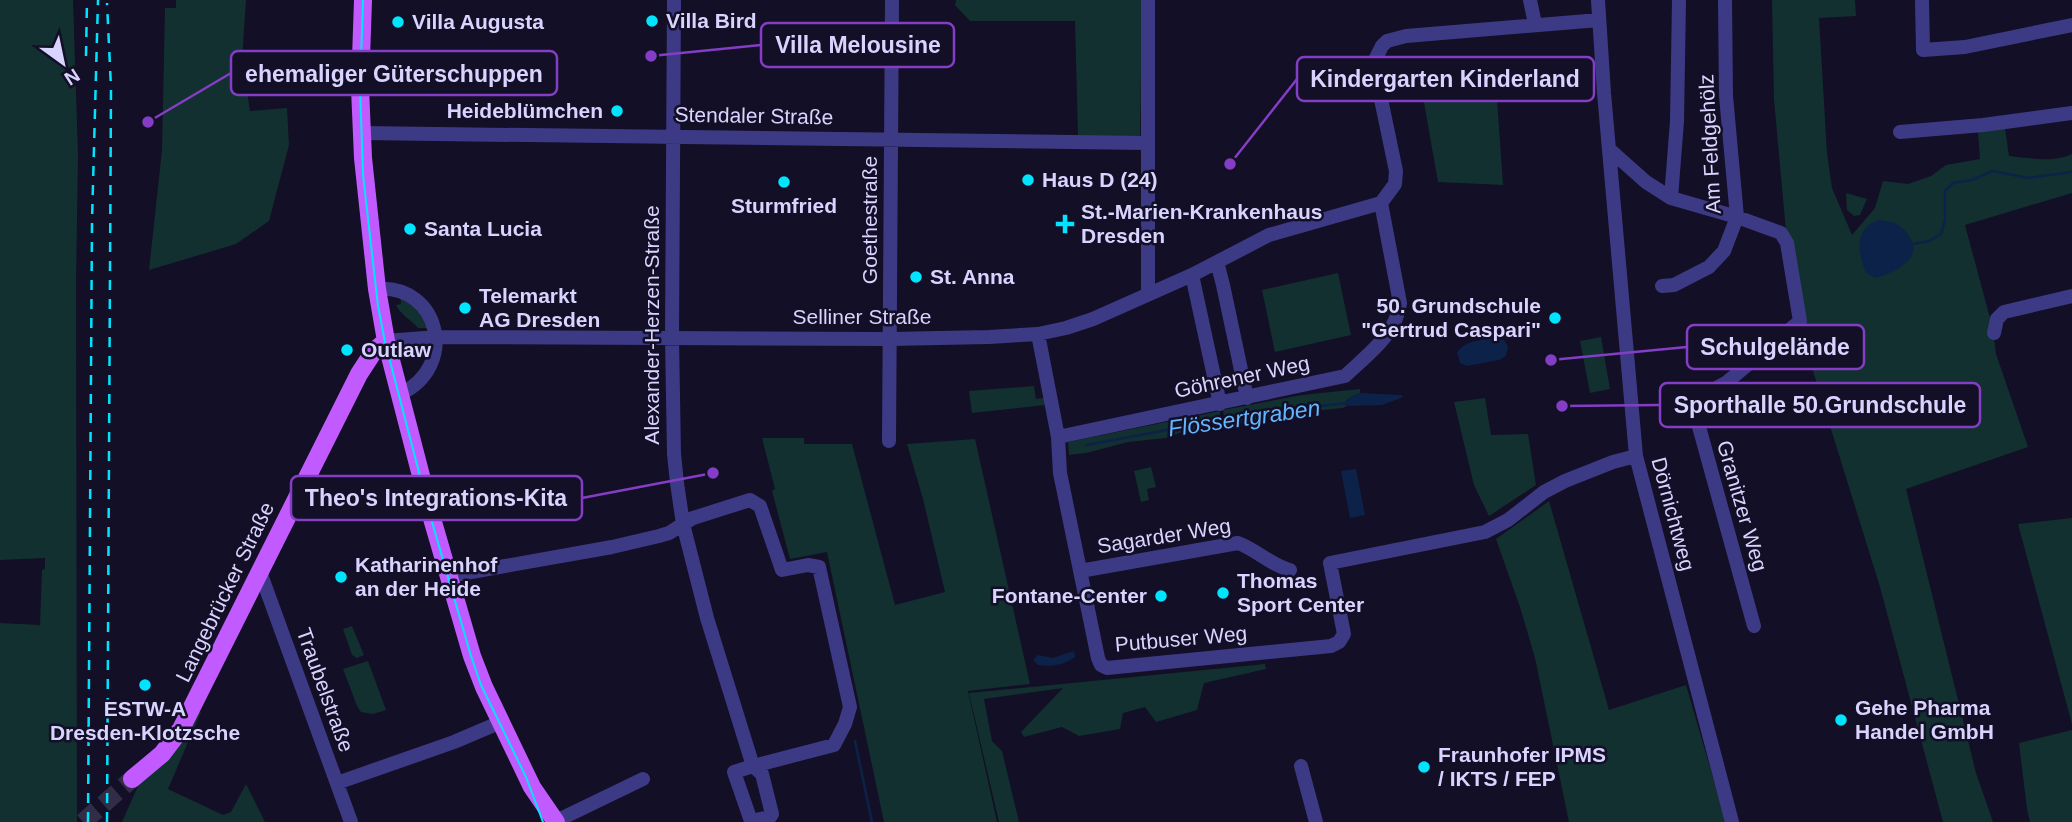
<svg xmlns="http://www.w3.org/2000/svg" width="2072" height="822" font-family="Arial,sans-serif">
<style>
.green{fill:#12302f}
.water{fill:#0c2248}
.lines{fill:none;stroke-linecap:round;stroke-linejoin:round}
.stream{stroke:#0c2248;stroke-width:2.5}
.major-tunnel{stroke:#312d47;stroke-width:18;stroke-dasharray:18 9;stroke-linecap:butt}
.minor{stroke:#3d3a85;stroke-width:14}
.major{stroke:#c25bff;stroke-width:18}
.tram{stroke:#00e5ff;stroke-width:2}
.rail{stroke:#00e5ff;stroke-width:2.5;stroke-dasharray:10 9;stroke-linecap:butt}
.poi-dot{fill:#00e5ff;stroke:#130f26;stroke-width:2.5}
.labels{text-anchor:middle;stroke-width:5;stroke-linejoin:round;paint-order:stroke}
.poi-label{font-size:21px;font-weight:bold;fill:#d9d4ff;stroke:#130f26;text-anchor:start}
.street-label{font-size:21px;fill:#d9d4ff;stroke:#130f26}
.water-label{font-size:23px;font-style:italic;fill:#62b6ff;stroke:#130f26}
.leader{fill:none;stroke:#843dc5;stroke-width:2.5}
.callout-dot{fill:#843dc5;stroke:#130f26;stroke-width:2.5}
.callout{fill:#130f26;stroke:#843dc5;stroke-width:2.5}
.callout-label{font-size:23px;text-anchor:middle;font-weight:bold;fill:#d9d4ff}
</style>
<rect width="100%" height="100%" fill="#130f26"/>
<path class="green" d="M0,0H73L78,155L76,283L77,822H0V623L40,625L42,570L45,569V558L0,560Z
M176,0H246L242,60L250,111L287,108L289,145L269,221L236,244L149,270L162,150L165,8H176Z
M956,0H1142L1140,137L1078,136L1075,21H970L955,5Z
M1772,0H1855L1856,16L1819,18L1827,153L1832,188L1852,235L1875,208L1883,181L1908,184L1931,176L1946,165L1980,159L1978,132L2005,128L2009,156C2029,158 2054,163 2072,154V193L1965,225L1993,329L1996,354L2028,447L1906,489L1976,773L1993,822H1943L1880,587L1800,329L1786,231L1774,100Z
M1495,70L1503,185L1438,182L1420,80Z
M1846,193L1867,199L1860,215L1854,216L1847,210Z
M1338,273L1351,335L1275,352L1262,290Z
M400,295L410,299L432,328H418C411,320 400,314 396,305L401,304Z
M1601,337L1610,389L1590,393L1580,341Z
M1034,386L1036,399L1044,398L1045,405L972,413L969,391Z
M1360,389V393L1351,397L1344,403L1347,406L1343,408L1281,414L1225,428V423L1278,411L1266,409L1224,416L1223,410L1302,395Z
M1485,398L1491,435L1528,434L1536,485L1489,516L1474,485L1454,402Z
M1220,411V417L1214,418L1216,423H1220L1221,428L1182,432L1166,438L1128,442L1086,453L1069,455L1068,442Z
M762,438H804V444H852L895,605L945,592L923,499L907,444L975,439L1030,684L968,691L997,822H884L827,552L790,559L772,491L775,489Z
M1151,467L1156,487L1147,489L1149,500L1141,502L1134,471Z
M1549,501L1609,710L1686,685L1726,822H1569L1535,658L1520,607L1496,539Z
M2072,518V724L2018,524Z
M352,626L364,655L357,658L352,655L343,629Z
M368,661L386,710L373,714L361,712L357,706L343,669Z
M1265,664L1266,669L1204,683L1197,710L1156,722L1145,707L1123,713L1120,729L1079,736L1062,727L1024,737L1021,732L1063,688L984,699L992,741L1002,751L1019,822H999L969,693Z
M192,711L201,712L168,789L223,815L231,812L246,784L265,822H122L138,786Z
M2072,730V822H2030L2027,809L2019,743Z"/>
<path class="water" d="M1878,220C1883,221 1889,221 1894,223C1907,228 1919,246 1910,259C1902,268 1887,275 1876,278L1866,273C1858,252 1853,230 1878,220Z
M1495,338L1504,340L1508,346L1506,356L1499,360L1467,366L1460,363L1457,352C1466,340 1482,340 1495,338Z
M1360,393L1401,395L1403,396L1401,398L1382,405L1347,406L1344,404L1351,397Z
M1267,409L1280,411L1250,418L1216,423L1213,418Z
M1356,469L1365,515L1350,518L1341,471Z
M1074,651L1075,657C1063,665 1053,667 1038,665L1033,660L1038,655L1053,658Z"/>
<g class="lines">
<path class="stream" d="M1913,244L1929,241L1941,234L1945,220V191L1953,183L1972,180L1992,171L2029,178L2072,172
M1277,411L1347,403
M1087,445L1215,421
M855,741L872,822"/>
<path class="major-tunnel" d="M83,822L132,779"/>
<path class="minor" d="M674,0L672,338L674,454L677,483L683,524L707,618L753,766L734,772L751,821L770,817L772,814L762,774L753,766
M1530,0L1535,24
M1598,0L1604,93L1636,456L1732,822
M1922,0L1923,50L1965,47L2072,25
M1900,132L1983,125L2072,113
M362,133L1147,143
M1610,150L1646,182L1671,198L1737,217L1781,233L1787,243L1800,321L1727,382L1702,396L1693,405L1754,626
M1671,198L1677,121L1679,0
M1217,262L1223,285L1247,398
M1192,275L1220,404
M1662,286L1674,285L1709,267L1724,251L1737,217L1726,96L1725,0
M377,289C440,284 459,367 400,394
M1148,294V0
M1994,333L1997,319L2004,312L2072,296
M1038,334L1058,437L1060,473L1098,658L1101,665L1107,668L1331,646L1339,642L1344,634L1330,563L1485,532L1508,520L1544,492L1565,481L1613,462L1636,456
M386,341L437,337L890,339L989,337L1038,334L1066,328L1093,319L1192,275L1269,235L1381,203L1395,184L1396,171L1377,80L1375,60L1382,46L1387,41L1406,36L1599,20
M1058,437L1345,376C1366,356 1397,334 1400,303L1381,203
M889,441L892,0
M1080,571L1238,543C1257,550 1272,566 1290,570
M260,572L351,822
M449,576L612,547L659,536L669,533L693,518L750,500L760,506L782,570L808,565L819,567L850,707L845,724L834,745L753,766
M1301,766L1316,822
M337,783L454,742L501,722
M556,821L643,779"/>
<path class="major" d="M363,0L360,88L363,158L377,289L386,341L433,522L472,656L484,687L532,787L556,822
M132,779L162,754L181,729L359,374L374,351L386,341"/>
<path class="tram" d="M363,0L360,88L363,175L378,306L385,342L432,522L471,656L481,685L526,777L543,822"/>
<path class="rail" d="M86,56L87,0
M88,822L92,221L98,0
M107,822L111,88L107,3"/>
</g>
<g class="poi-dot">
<circle cx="652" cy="21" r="7"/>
<circle cx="398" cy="22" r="7"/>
<circle cx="617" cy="111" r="7"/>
<circle cx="1028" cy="180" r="7"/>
<circle cx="784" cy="182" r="7"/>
<path d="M1061.5 213.5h7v7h7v7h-7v7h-7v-7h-7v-7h7z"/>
<circle cx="410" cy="229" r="7"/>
<circle cx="916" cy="277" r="7"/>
<circle cx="465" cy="308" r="7"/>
<circle cx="1555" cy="318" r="7"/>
<circle cx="347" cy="350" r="7"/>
<circle cx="341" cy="577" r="7"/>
<circle cx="1223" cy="593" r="7"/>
<circle cx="1161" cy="596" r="7"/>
<circle cx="145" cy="685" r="7"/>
<circle cx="1841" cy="720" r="7"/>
<circle cx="1424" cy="767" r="7"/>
</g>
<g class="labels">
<g class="poi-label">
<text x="666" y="28">Villa Bird</text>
<text x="412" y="29">Villa Augusta</text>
<text x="603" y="118" text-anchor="end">Heideblümchen</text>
<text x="1042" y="187">Haus D (24)</text>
<text x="784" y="213" text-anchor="middle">Sturmfried</text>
<text x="1081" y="219">St.-Marien-Krankenhaus<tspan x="1081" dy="24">Dresden</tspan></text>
<text x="424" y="236">Santa Lucia</text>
<text x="930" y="284">St. Anna</text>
<text x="479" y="303">Telemarkt<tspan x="479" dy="24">AG Dresden</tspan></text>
<text x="1541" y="313" text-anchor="end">50. Grundschule<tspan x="1541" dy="24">"Gertrud Caspari"</tspan></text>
<text x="361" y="357">Outlaw</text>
<text x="355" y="572">Katharinenhof<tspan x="355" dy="24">an der Heide</tspan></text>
<text x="1237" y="588">Thomas<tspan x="1237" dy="24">Sport Center</tspan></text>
<text x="1147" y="603" text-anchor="end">Fontane-Center</text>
<text x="1855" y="715">Gehe Pharma<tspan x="1855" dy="24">Handel GmbH</tspan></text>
<text x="145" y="716" text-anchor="middle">ESTW-A<tspan x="145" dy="24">Dresden-Klotzsche</tspan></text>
<text x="1438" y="762">Fraunhofer IPMS<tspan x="1438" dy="24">/ IKTS / FEP</tspan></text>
</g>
<g class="street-label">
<text transform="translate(754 116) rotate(1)" y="7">Stendaler Straße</text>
<text transform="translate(1710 144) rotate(-93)" y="7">Am Feldgehölz</text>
<text transform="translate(870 220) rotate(-90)" y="7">Goethestraße</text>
<text x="862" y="324">Selliner Straße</text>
<text transform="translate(652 325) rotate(-90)" y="7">Alexander-Herzen-Straße</text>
<text transform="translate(1242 377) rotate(-12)" y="7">Göhrener Weg</text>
<text transform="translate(1742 506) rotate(74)" y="7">Granitzer Weg</text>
<text transform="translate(1673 514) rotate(75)" y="7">Dörnichtweg</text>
<text transform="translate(1164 536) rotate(-9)" y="7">Sagarder Weg</text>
<text transform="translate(225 592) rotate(-64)" y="7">Langebrücker Straße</text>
<text transform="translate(1181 639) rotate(-5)" y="7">Putbuser Weg</text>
<text transform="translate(325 690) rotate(70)" y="7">Traubelstraße</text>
</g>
<g class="water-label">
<text transform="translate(1244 418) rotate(-8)" y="8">Flössertgraben</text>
</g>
</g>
<path class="leader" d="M651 56L761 45M148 122L231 73M1230 164L1297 79M1551 360L1687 347M1562 406L1660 405M713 473L582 498"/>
<g class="callout-dot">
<circle cx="651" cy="56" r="7"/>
<circle cx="148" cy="122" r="7"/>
<circle cx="1230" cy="164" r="7"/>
<circle cx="1551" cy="360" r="7"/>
<circle cx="1562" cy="406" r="7"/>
<circle cx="713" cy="473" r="7"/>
</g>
<g class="callout">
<rect x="761" y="23" width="193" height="44" rx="7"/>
<rect x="231" y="51" width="326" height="44" rx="7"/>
<rect x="1297" y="57" width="297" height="44" rx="7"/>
<rect x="1687" y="325" width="177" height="44" rx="7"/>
<rect x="1660" y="383" width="320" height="44" rx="7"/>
<rect x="291" y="476" width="291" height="44" rx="7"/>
</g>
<g class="callout-label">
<text x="858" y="53">Villa Melousine</text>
<text x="394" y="82">ehemaliger Güterschuppen</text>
<text x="1445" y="87">Kindergarten Kinderland</text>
<text x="1775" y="355">Schulgelände</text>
<text x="1820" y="413">Sporthalle 50.Grundschule</text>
<text x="436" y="506">Theo's Integrations-Kita</text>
</g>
<g transform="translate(63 63) rotate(147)" stroke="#130f26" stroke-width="5" paint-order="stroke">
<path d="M0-5L12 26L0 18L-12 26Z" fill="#d9d4ff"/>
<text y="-10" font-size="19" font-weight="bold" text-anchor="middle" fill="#d9d4ff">N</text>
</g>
</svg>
